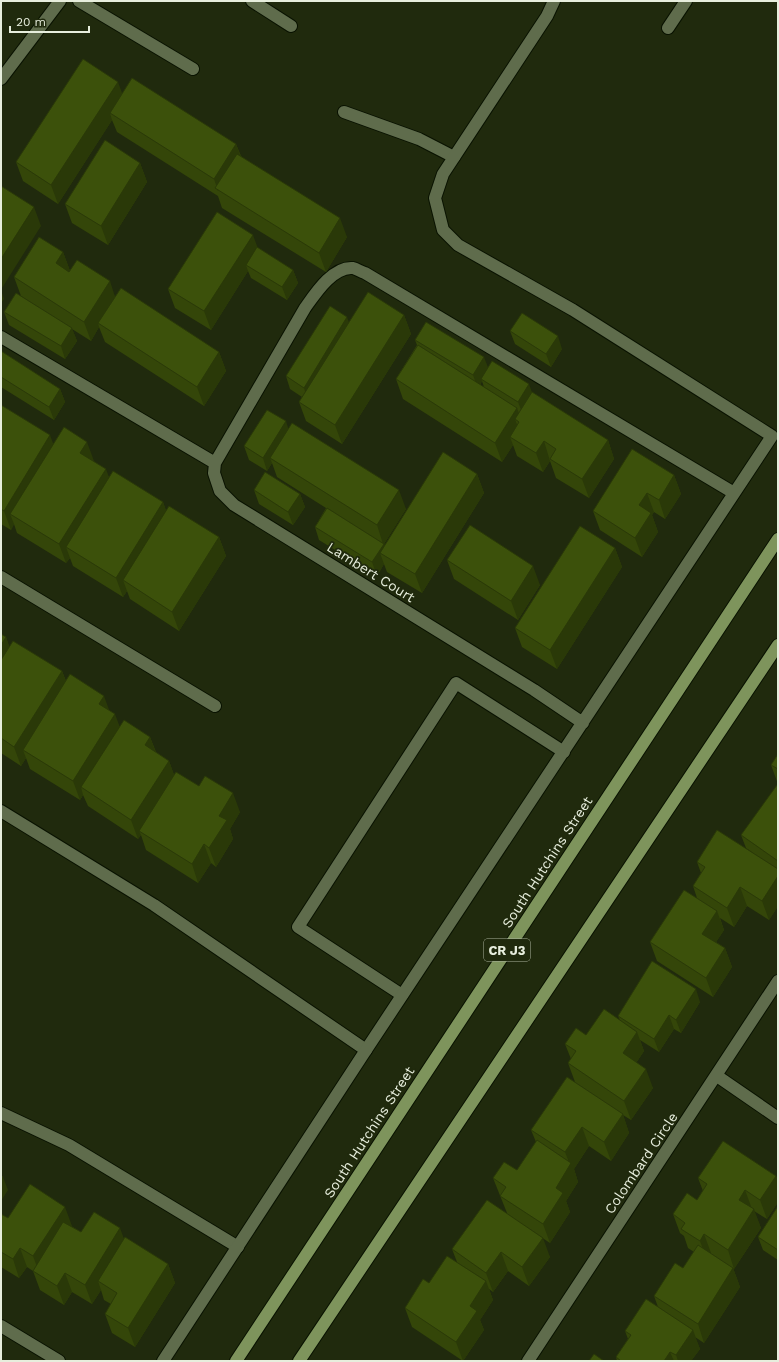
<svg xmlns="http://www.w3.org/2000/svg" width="779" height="1362" font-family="'Work Sans',sans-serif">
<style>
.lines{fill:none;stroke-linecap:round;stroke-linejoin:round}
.lane-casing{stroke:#091200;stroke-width:14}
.street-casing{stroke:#091200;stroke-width:14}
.secondary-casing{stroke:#091200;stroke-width:14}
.primary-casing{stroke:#091200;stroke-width:14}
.lane{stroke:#5f6c4c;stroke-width:12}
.street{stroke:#5f6c4c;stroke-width:12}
.secondary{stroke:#5f6c4c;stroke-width:12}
.primary{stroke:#7e945c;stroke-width:12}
.wall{fill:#344609;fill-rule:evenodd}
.shaded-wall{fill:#2a3908}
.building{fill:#3c510b;stroke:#2a3908}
.labels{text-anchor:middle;stroke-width:3.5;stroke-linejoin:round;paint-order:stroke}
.shield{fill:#202a0d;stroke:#abb39f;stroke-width:1}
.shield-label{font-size:13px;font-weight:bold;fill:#e7eedd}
.street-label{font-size:14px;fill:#e7eedd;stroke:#202a0d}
</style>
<rect width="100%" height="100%" fill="#202a0d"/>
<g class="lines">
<defs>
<path id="lane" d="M79,1L193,69
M252,1L291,26
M668,28L686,1
M344,112L419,139L454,157
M1,811L154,905L366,1050
M402,995L298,927L456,683L564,752
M1,1113L69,1145L238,1247"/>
<path id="street" d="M1,337L215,463
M1,577L215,706
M583,723L534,690L234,505L220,491L214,473L215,463L305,308C315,294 333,266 353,268C357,269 361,272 365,273L734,493
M717,1076L778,1118
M1,1326L59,1361
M163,1361L366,1050L772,436L573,310L458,245L443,230L435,198L443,174L547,16L554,1
M528,1361L778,981"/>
<path id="secondary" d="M1,79L60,1"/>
<path id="primary" d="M236,1361L778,539
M299,1361L778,645"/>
</defs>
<use href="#lane" class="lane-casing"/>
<use href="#street" class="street-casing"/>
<use href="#secondary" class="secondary-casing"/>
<use href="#primary" class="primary-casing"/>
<use href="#lane" class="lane"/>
<use href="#street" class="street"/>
<use href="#secondary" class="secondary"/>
<use href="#primary" class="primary"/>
</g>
<path class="wall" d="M122,93L236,144L241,156L347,237L326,272L222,208L218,196L117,132L112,120L58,204L23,181L16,162Z
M140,163L147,182L108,245L72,223L65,204Z
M257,248L293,270L298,283L287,300L251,278L248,271L211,330L175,308L168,289Z
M63,252L70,271L115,296L219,352L226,371L204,406L105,342L99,327L91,341L72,329L77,341L65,359L9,325L4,312L42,310L21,296L14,277Z
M404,315L411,334L342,444L306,421L299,402L302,397L290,389L286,376L349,322Z
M510,331L562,349L551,367L515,344Z
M415,340L488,368L532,392L608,440L614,459L589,498L556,478L550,461L543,472L517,456L513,445L502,462L403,399L396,379L417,345ZM482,381L484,387L480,385Z
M1,351L60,389L65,402L54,420L1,387Z
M1,405L53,444L94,461H93L109,477L163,502L166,511L219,537L226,556L179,631L130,599L127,591L123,597L73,566L70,558L66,563L17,533L14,524L11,530L1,524Z
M288,429L406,509L384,544V545L477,474L484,493L422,593L387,572L384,564L377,576L319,540L315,527L326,508L277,477L272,463L267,471L249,460L244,446Z
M674,475L681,494L665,519L654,512L652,515L658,532L642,557L600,530L593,511Z
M254,490L300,494L305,507L293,525L259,504Z
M615,548L622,567L557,669L522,647L515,628Z
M447,560L540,585L518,620L454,579Z
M1,634L6,637L9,647L62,671L66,681L110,711L120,727L150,737L156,752L169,761L174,775L240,812L230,829L233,839L216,867L211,863L198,883L146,850L141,835L138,839L88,806L83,795L80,800L30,769L26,758L21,766L1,753Z
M778,754V784L771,765Z
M778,785V906L769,920L747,906L734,927L720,918L724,930L716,942L725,948L732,967L713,997L657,961L650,942L697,898L693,886L701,873L697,862L753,853L746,848L741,835Z
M700,1002L681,1033L674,1029L659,1052L640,1040L644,1051L636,1063L653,1088L631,1120L623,1115L629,1133L611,1161L589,1146L574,1169L578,1182L566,1201L570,1212L550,1243L538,1235L550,1257L529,1286L508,1271L493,1292L489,1289L493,1300L480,1320L484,1330L463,1361L412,1327L405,1308L429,1283L457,1262L452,1249L507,1213L493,1178L517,1170L536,1142L531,1130L575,1082L568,1063L571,1059L565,1044L620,1020L618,1016Z
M776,1176L778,1180V1202L767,1219L754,1211L761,1228L734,1269L733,1268L740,1287L704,1343L695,1337L700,1349L691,1361H617L616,1357L628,1339L625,1331L658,1307L654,1296L683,1268L694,1252L688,1248L684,1236L680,1233L673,1214L697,1200L703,1191L698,1178Z
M778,1206V1260L763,1250L758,1237Z
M1,1214L8,1218L72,1226H71L81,1232L124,1238L168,1264L175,1283L135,1347L112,1333L105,1314L111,1304L104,1300L101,1290L92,1304L72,1292L64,1305L40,1290L33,1271L27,1267L19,1278L1,1267Z"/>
<path class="shaded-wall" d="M118,82L125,101L110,113L112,120L58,204L51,185Z
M236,144L243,163L218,191L214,179Z
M140,163L147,182L108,245L101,226Z
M34,207L41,226L2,288L1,286V259Z
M340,218L347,237L326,272L319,253Z
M253,235L260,254L246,265L248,271L211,330L204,311Z
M63,252L70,271L63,282L56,263Z
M293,270L298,283L287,300L282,287Z
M110,281L116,300L98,323L99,327L91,341L84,322Z
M1,290L4,299L1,303Z
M404,315L411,334L342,444L335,425Z
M347,317L352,330L308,401L304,388Z
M72,328L77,341L65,359L61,346Z
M558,336L562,349L551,367L546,354Z
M219,352L226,371L204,406L197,387Z
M484,357L489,370L481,379L482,381L478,389L473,375Z
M529,384L534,398L523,415L518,402Z
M60,389L65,402L54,420L49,407Z
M517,408L524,427L519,422L515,419L520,433L510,437L513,445L502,462L495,443Z
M286,421L290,434L270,458L272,463L267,471L263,458Z
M50,435L57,454L10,514L14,524L11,530L4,511Z
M608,440L614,459L589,498L582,479Z
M544,441L550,461L543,472L536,453Z
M87,442L94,461L87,472L80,453Z
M106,469L113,488L66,547L70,558L66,563L59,544Z
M477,474L484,493L422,593L415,574Z
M674,475L681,494L665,519L659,500Z
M399,490L406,509L384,544L388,557L380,553L384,564L377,576L372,562L383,544L377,525Z
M647,493L654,512L652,515L658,532L642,557L635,538L639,505Z
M300,494L305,507L293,525L288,512Z
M163,502L170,521L123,580L127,591L123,597L116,578Z
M219,537L226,556L179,631L172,612Z
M615,548L622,567L557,669L550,650Z
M533,566L540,585L518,620L511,601Z
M6,637L13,656L1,675V645Z
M62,671L69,690L23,750L26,758L21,766L14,747Z
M104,696L111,715L99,704Z
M115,714L122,733L81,787L83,795L80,800L73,781Z
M150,737L157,756L145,745Z
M169,761L176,780L139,831L141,835L138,839L131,820Z
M233,793L240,812L230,829L233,839L216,867L209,848L219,816Z
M204,844L211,863L198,883L192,864Z
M778,876V906L769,920L762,901Z
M740,887L747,906L734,927L727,908Z
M717,911L724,930L709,953L702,934Z
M725,948L732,967L713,997L706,978Z
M696,989L700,1002L681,1033L676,1020Z
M669,1015L674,1029L659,1052L654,1039Z
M637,1032L644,1051L630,1072L623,1053Z
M646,1069L653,1088L631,1120L624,1101Z
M623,1114L629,1133L611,1161L604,1142Z
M582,1127L589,1146L574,1169L578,1182L566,1201L570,1212L550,1243L543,1224L556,1188L570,1165L565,1152Z
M776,1176L778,1180V1202L767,1219L760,1200Z
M3,1177L8,1190L1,1201V1180Z
M745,1190L752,1209L739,1200Z
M65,1207L72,1226L40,1275L33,1256Z
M754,1209L761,1228L734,1269L728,1250Z
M120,1228L127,1247L98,1281L101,1290L92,1304L85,1285Z
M704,1234L711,1253L707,1260L700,1241Z
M543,1238L550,1257L529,1286L522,1267Z
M20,1248L27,1267L19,1278L13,1259Z
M501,1252L508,1271L493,1292L486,1273Z
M168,1264L175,1283L135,1347L128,1328Z
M733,1268L740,1287L704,1343L698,1324Z
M65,1273L72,1292L64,1305L57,1286Z
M486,1281L493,1300L480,1320L484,1330L463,1361L456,1342L470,1306Z
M693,1330L700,1349L691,1361H678L676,1355Z
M670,1352L674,1361H664Z"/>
<path class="building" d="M83,59L118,82L51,185L16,162Z
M132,78L236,144L214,179L110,113Z
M105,140L140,163L101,226L65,204Z
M237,154L340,218L319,253L215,188Z
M1,186L34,207L1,259Z
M217,212L253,235L204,311L168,289Z
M39,237L63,252L56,263L69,272L77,260L110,281L84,322L14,277Z
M257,247L293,270L282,287L246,265Z
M121,288L219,352L197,387L98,323Z
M368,292L404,315L335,425L299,402Z
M16,293L72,328L61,346L4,312Z
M330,306L347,317L304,388L286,376Z
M522,313L558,336L546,354L510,331Z
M426,322L484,357L473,375L415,340Z
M418,345L517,408L495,443L396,379Z
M1,351L60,389L49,407L1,377Z
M492,361L529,384L518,402L481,379Z
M532,392L608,440L582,479L550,459L556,449L544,441L536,453L510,437L519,422L515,419Z
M1,405L50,435L4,511L1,509Z
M267,410L286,421L263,458L244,446Z
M292,423L399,490L377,525L270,458Z
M64,427L87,442L80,453L106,469L59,544L10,514Z
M632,449L674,475L659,500L647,493L639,505L651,513L635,538L593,511Z
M443,452L477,474L415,574L380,553Z
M113,471L163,502L116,578L66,547Z
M265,472L300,494L288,512L254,490Z
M169,506L219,537L172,612L123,580Z
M327,508L384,544L372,562L315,527Z
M470,525L533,566L511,601L447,560Z
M580,526L615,548L550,650L515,628Z
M1,634L6,637L1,645Z
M13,641L62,671L14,747L1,738V660Z
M70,674L104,696L99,704L115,714L73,781L23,750Z
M124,720L150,737L145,745L169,761L131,820L81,787Z
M778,754V769L771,765Z
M176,772L199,786L205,776L233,793L219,816L227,820L209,848L204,844L192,864L139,831Z
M777,785H778V861L741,835Z
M717,830L778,869V876L762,901L740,887L727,908L693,886L705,867L697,862Z
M684,890L717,911L702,934L725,948L706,978L650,942Z
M652,961L696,989L676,1020L669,1015L654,1039L618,1016Z
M604,1009L637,1032L623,1053L646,1069L624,1101L568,1063L576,1051L565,1044L576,1028L586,1035Z
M567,1077L623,1114L604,1142L582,1127L565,1152L531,1130Z
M537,1140L571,1163L556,1188L563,1193L543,1224L500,1196L506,1187L493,1178L504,1162L517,1170Z
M723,1141L776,1176L760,1200L745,1190L739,1200L754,1209L728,1250L704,1234L700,1241L681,1229L685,1223L673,1214L687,1193L697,1200L707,1184L698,1178Z
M1,1175L3,1177L1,1180Z
M30,1184L65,1207L33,1256L20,1248L13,1259L1,1252V1214L8,1218Z
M487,1200L543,1238L522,1267L501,1252L486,1273L452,1249Z
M778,1206V1250L758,1237Z
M94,1212L120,1228L85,1285L65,1273L57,1286L33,1271L63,1222L81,1232Z
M125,1237L168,1264L128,1328L105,1314L117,1293L98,1281Z
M698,1245L733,1268L698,1324L654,1296L675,1263L683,1268Z
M447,1256L486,1281L470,1306L477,1311L456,1342L405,1308L423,1279L429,1283Z
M646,1299L693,1330L676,1355L670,1352L664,1361H621L616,1357L631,1335L625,1331Z
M594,1354L604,1361H589Z"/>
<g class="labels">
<rect class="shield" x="484" y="939" width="46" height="22" rx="3"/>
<g class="shield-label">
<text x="507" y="955">CR J3</text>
</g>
<g class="street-label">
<text transform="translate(371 572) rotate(32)" y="5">Lambert Court</text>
<text transform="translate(547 862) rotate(-57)" y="5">South Hutchins Street</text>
<text transform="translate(369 1132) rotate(-57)" y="5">South Hutchins Street</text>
<text transform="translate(641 1163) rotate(-56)" y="5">Colombard Circle</text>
</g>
</g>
<rect width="779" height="1362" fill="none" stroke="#e7eedd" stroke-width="4"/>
<path d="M10 26v6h79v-6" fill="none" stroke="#e7eedd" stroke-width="2"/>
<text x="16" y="26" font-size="12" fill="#e7eedd" stroke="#202a0d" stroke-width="3" paint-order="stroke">20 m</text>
</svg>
